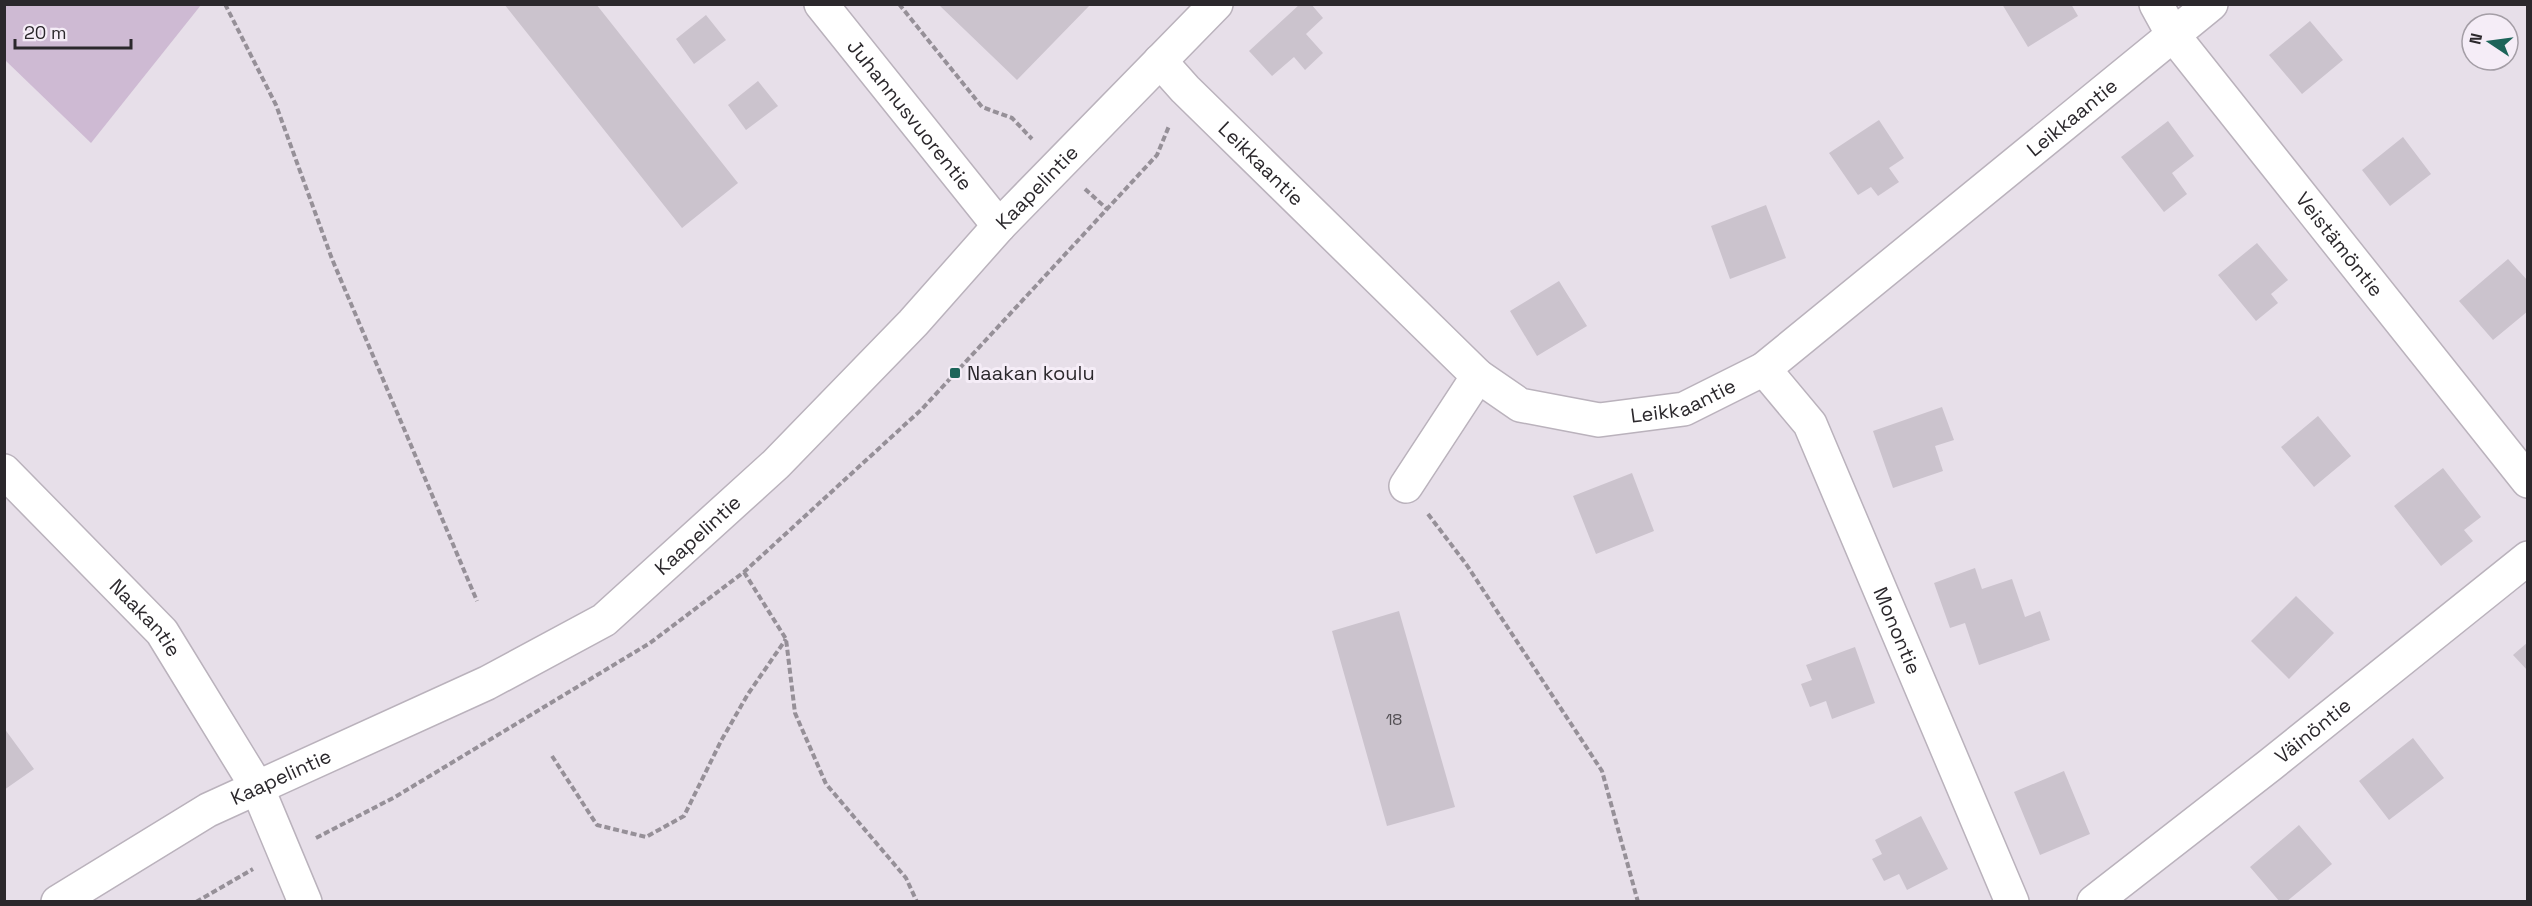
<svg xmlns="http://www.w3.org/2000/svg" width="2532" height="906" font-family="'Space Grotesk',sans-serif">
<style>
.green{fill:#cebad3}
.building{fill:#cbc3cd}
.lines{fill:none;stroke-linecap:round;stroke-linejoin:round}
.minor-casing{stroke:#bab2bc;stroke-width:36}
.path{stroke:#969098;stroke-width:4;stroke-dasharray:6 3;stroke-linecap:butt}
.minor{stroke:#fff;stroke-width:33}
.poi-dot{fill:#1c6459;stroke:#f5edf7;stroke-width:2}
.labels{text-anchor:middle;stroke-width:6;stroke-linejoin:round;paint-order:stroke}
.number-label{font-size:16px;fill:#534f54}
.street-label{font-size:20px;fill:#2b282c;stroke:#f5edf7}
.poi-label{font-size:20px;fill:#2b282c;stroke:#f5edf7;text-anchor:start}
</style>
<rect width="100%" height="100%" fill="#e7dfe9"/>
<path class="green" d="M4,5L5,4L201,5L91,143L5,60Z"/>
<path class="building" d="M504,4H596L738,183L682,228Z
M942,4H1091L1017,80L940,6Z
M1300,4H1311L1323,18L1306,34L1323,53L1305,70L1294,57L1272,76L1249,51Z
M2002,4H2071L2078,16L2028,47Z
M706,15L726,40L694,64L676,39Z
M2310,21L2343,60L2302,94L2269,55Z
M758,81L778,106L746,130L728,105Z
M1879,120L1904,158L1889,168L1899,182L1878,196L1871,187L1858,195L1829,153Z
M2168,121L2194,156L2172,173L2187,194L2164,212L2121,157Z
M2403,137L2431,174L2390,206L2362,170Z
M1766,205L1786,258L1730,279L1711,226Z
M2257,243L2288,280L2271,294L2278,303L2256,321L2218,275Z
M2508,259L2528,281V311L2493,340L2459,301Z
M1559,281L1587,326L1537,356L1510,311Z
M1942,407L1954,440L1935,446L1943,471L1893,488L1873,431Z
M2318,416L2351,456L2314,487L2281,447Z
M2443,468L2481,517L2464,530L2473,541L2441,566L2394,506Z
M1632,473L1654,531L1596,554L1573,496Z
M1975,568L1982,589L2012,579L2025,617L2040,611L2050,640L1979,665L1965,623L1950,628L1934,583Z
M2296,596L2334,633L2289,679L2251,641Z
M1399,611L1455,807L1387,826L1332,631Z
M2528,642V671L2513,655Z
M1855,647L1875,703L1832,719L1826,701L1810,707L1801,684L1812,680L1806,665Z
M4,728L34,769L4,790Z
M2413,738L2444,778L2389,820L2359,781Z
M2064,771L2090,834L2040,855L2014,792Z
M1921,816L1948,869L1907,890L1899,874L1884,881L1872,859L1882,854L1875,840Z
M2299,825L2332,864L2286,902H2280L2250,867Z"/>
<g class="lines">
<defs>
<g id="minor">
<path id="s1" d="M821,4L999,226"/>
<path id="s2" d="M2156,4L2173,35L2528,481"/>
<path id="s3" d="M1160,61L1185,89L1478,376L1520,405L1599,420L1684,409L1764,369L2211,4"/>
<path id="s4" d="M1764,369L1810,424L2012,902"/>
<path id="s5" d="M4,471L162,632L257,787L305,902"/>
<path d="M1406,486L1478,376"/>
<path id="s6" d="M58,902L208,810L487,683L604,620L776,464L913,323L999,226L1216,4"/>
<path id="s7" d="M2094,902L2270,765L2528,558"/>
</g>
</defs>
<use href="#minor" class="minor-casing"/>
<path class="path" d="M225,4L276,105L332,259L477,601
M899,4L982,107L1012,118L1032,139
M1085,189L1107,209
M1428,514L1466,564L1602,771L1638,902
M744,572L786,639L795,713L826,784L906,878L917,902
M552,756L597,825L646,837L684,816L721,741L748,694L786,639
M316,838L395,797L650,643L744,572L922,409L1157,155L1169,126
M196,902L253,869"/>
<use href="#minor" class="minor"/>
</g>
<rect class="poi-dot" x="949" y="367" width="12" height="12" rx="3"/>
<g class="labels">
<g class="number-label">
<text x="1394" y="725">18</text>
</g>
<g class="street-label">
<text dy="7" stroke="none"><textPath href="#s1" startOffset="142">Juhannusvuorentie</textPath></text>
<text dy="7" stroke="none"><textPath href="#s3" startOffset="1152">Leikkaantie</textPath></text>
<text dy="7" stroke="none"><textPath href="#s3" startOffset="144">Leikkaantie</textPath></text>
<text dy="7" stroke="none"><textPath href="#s6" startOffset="1228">Kaapelintie</textPath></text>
<text dy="7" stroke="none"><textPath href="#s2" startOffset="303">Veistämöntie</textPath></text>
<text dy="7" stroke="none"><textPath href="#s3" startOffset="666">Leikkaantie</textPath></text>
<text dy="7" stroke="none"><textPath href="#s6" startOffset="742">Kaapelintie</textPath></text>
<text dy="7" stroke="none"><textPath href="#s5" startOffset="204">Naakantie</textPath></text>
<text dy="7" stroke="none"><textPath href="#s4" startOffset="296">Monontie</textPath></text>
<text dy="7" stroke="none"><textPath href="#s7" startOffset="278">Väinöntie</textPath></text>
<text dy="7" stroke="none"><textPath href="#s6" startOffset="256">Kaapelintie</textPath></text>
</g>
<g class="poi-label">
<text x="967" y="380">Naakan koulu</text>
</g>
</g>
<rect width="2532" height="906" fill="none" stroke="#2b282c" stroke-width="12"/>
<g transform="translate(2490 42) rotate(283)"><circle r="28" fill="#f5edf7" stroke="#a49ea6" stroke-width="1.5"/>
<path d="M0-4.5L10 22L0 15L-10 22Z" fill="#1c6459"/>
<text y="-9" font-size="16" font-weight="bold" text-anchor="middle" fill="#2b282c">N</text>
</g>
<path d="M15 39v9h116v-9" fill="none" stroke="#2b282c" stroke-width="3"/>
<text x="24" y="39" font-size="18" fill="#2b282c" stroke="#f5edf7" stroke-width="4.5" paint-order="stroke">20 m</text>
</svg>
